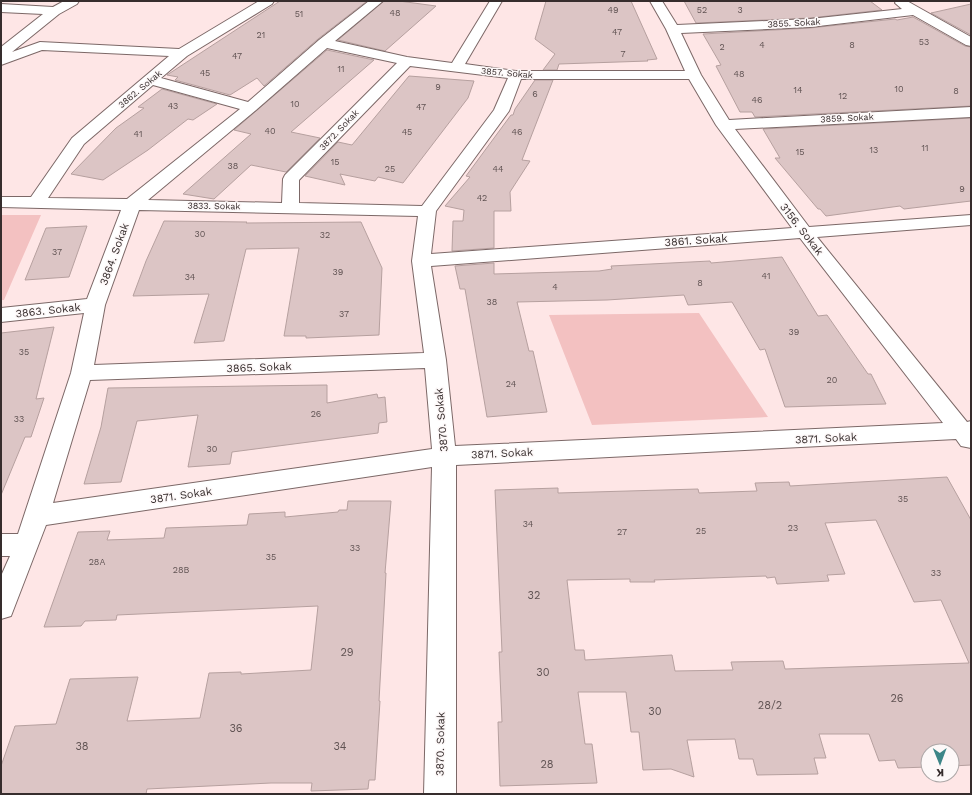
<svg xmlns="http://www.w3.org/2000/svg" width="972" height="795" font-family="'Work Sans',sans-serif">
<style>
.green{fill:#f3c1c1}
.building{fill:#dcc5c5;stroke:#b6a09f;fill-rule:evenodd}
.lines{fill:none;stroke-linecap:round;stroke-linejoin:round}
.minor-casing{stroke:#7c6867;stroke-width:2}
.minor{fill:#fff;fill-rule:evenodd}
.labels{text-anchor:middle;stroke-width:3;stroke-linejoin:round;paint-order:stroke}
.number-label{font-size:9px;fill:#605353}
.far-street-label{font-size:9px;fill:#362d2d;stroke:#fdf8f8}
.street-label{font-size:11px;fill:#362d2d;stroke:#fdf8f8}
.near-number-label{font-size:11px;fill:#605353}
</style>
<rect width="100%" height="100%" fill="#fee6e6"/>
<path class="green" d="M1,215H41L4,300H1Z
M699,313L768,417L592,425L549,315Z"/>
<path class="building" d="M280,1H367L318,39L264,86L257,78L230,95L175,80L178,77L167,75Z
M384,1H399L436,6L385,51L338,40Z
M546,1H631L657,59L647,60L648,61L559,64L557,70H543L555,54L535,39Z
M684,1H870L882,10L810,18L696,23Z
M971,4V35L931,13Z
M913,17L965,46L971,47V106L755,117L752,112H740L716,66L721,65L703,34L810,28L895,19L897,20Z
M327,50L374,60L291,132L320,138L286,172L251,165L214,199L183,194L251,134L234,130Z
M409,76L474,81L468,98L403,183L378,177L375,181L340,174L345,185L305,176L338,142L352,145Z
M535,80H553L522,160L530,161L510,192L511,211H494V248L452,251L453,221H463L464,210L445,206L470,177L466,176L511,115H513L515,109Z
M162,89L217,104L193,120L188,119L148,150L103,180L71,174L116,128L144,108L138,107Z
M971,118V201L904,209L900,206L826,216L820,209H818L775,158H780L763,129Z
M164,221L247,222L246,223L361,222L382,268L379,335L306,338V336H284L299,248L246,249L224,341L194,343L209,294L133,296L146,261Z
M87,226L69,277L25,280L46,228Z
M782,257L818,316L827,315L868,374H871L886,404L785,407L765,349L760,350L732,302L688,305L684,295L607,300L517,302L529,351H533L547,412L487,417L465,289H460L455,266L494,263V274L599,271L612,269L611,266L710,261L711,263Z
M54,327L36,399L44,398L31,437H25L1,495V333Z
M327,385V403L377,394L378,398L385,397L387,422L379,423L378,433L232,452L230,464L188,467L198,415L137,421L121,482L84,484L101,427L108,388Z
M947,477L971,520V765L952,766V751H928V767L898,768L895,760L879,761L869,734H819L826,758H814L818,774L757,775L753,759H739L735,739L687,740L694,777L671,769L643,770L639,732H631L626,692H578L585,744H592L597,783L500,786L498,722H502L499,652H502L495,490L558,488V493L698,489L699,493L757,491L755,483L789,482L790,486ZM876,520L914,602L941,600L969,663L785,669L783,661L731,662L733,670L675,671L672,655L585,660L584,650H575L567,580L630,579V582H655L654,580L766,576L767,578L775,577L777,584L829,581L827,575L845,574L825,523Z
M348,501H391L385,573H386L379,701H380L375,780H369L368,789L311,791L312,783H271L147,789L146,794H1V766L15,726L56,724L70,679L138,677L127,721L200,718L209,673L241,672V674L311,670L318,606L117,615L116,620L85,621L81,626L44,627L78,532L110,531L107,540L164,538L166,528L247,525L249,514L285,512V517L338,512L339,510H347Z"/>
<g class="lines">
<defs>
<path id="minor" d="M64,1H79L77,4L59,14L12,52L40,42L179,49L259,1H274L272,4L187,56L161,78L248,102L319,40L369,1H383L335,41L407,57L452,63L490,1H502L465,64L516,71H685L666,29L650,1H662L677,25L810,19L902,9L895,3L896,1H907L971,37V46L966,45L913,15L810,27L681,33L701,75L729,120L971,107V117L735,129L809,227L971,215V225L817,237L967,422L971,421V448L961,446L956,439L456,465V794H424L432,467L46,525L11,616L1,619V576L10,556H1V534H18L71,373L84,313L1,322V308L87,299L121,210L1,207V197H31L72,138L169,56L42,50L1,65V47L43,14L1,12V4L53,7ZM327,48L397,63L285,175L283,179L282,203L148,200L256,110ZM410,66L508,78L494,110L422,206L299,203V180ZM521,79H689L716,125L792,228L431,254L436,211L509,111ZM153,85L240,109L127,199L48,198L84,144ZM139,210L418,216L412,261L424,353L94,365L105,305ZM800,238L943,423L455,446L446,360L431,266ZM425,368L432,449L53,503L90,380Z"/>
</defs>
<use href="#minor" class="minor-casing"/>
<use href="#minor" class="minor"/>
</g>
<g class="labels">
<g class="number-label">
<text x="613" y="13">49</text>
<text x="702" y="13">52</text>
<text x="740" y="13">3</text>
<text x="395" y="16">48</text>
<text x="299" y="17">51</text>
<text x="617" y="35">47</text>
<text x="261" y="38">21</text>
<text x="924" y="45">53</text>
<text x="762" y="48">4</text>
<text x="852" y="48">8</text>
<text x="722" y="50">2</text>
<text x="623" y="57">7</text>
<text x="237" y="59">47</text>
<text x="341" y="72">11</text>
<text x="205" y="76">45</text>
<text x="739" y="77">48</text>
<text x="438" y="90">9</text>
<text x="899" y="92">10</text>
<text x="798" y="93">14</text>
<text x="956" y="94">8</text>
<text x="535" y="97">6</text>
<text x="843" y="99">12</text>
<text x="757" y="103">46</text>
<text x="295" y="107">10</text>
<text x="173" y="109">43</text>
<text x="421" y="110">47</text>
<text x="270" y="134">40</text>
<text x="407" y="135">45</text>
<text x="517" y="135">46</text>
<text x="138" y="137">41</text>
<text x="925" y="151">11</text>
<text x="874" y="153">13</text>
<text x="800" y="155">15</text>
<text x="335" y="165">15</text>
<text x="233" y="169">38</text>
<text x="390" y="172">25</text>
<text x="498" y="172">44</text>
<text x="962" y="192">9</text>
<text x="482" y="201">42</text>
<text x="200" y="237">30</text>
<text x="325" y="238">32</text>
<text x="57" y="255">37</text>
<text x="338" y="275">39</text>
<text x="766" y="279">41</text>
<text x="190" y="280">34</text>
<text x="700" y="286">8</text>
<text x="555" y="290">4</text>
<text x="492" y="305">38</text>
<text x="344" y="317">37</text>
<text x="794" y="335">39</text>
<text x="24" y="355">35</text>
<text x="832" y="383">20</text>
<text x="511" y="387">24</text>
<text x="316" y="417">26</text>
<text x="19" y="422">33</text>
<text x="212" y="452">30</text>
<text x="903" y="502">35</text>
<text x="528" y="527">34</text>
<text x="793" y="531">23</text>
<text x="701" y="534">25</text>
<text x="622" y="535">27</text>
<text x="355" y="551">33</text>
<text x="271" y="560">35</text>
<text x="97" y="565">28A</text>
<text x="181" y="573">28B</text>
<text x="936" y="576">33</text>
</g>
<g class="far-street-label">
<text transform="translate(794 23) rotate(-3)" y="3">3855. Sokak</text>
<text transform="translate(507 73) rotate(5)" y="3">3857. Sokak</text>
<text transform="translate(140 89) rotate(-40)" y="3">3862. Sokak</text>
<text transform="translate(847 118) rotate(-3)" y="3">3859. Sokak</text>
<text transform="translate(339 130) rotate(-46)" y="3">3872. Sokak</text>
<text transform="translate(214 206) rotate(1)" y="3">3833. Sokak</text>
</g>
<g class="street-label">
<text transform="translate(802 229) rotate(52)" y="4">3156. Sokak</text>
<text transform="translate(696 240) rotate(-4)" y="4">3861. Sokak</text>
<text transform="translate(114 254) rotate(-70)" y="4">3864. Sokak</text>
<text transform="translate(48 310) rotate(-6)" y="4">3863. Sokak</text>
<text transform="translate(259 367) rotate(-2)" y="4">3865. Sokak</text>
<text transform="translate(441 420) rotate(-95)" y="4">3870. Sokak</text>
<text transform="translate(826 438) rotate(-3)" y="4">3871. Sokak</text>
<text transform="translate(502 453) rotate(-3)" y="4">3871. Sokak</text>
<text transform="translate(181 495) rotate(-8)" y="4">3871. Sokak</text>
<text transform="translate(440 744) rotate(-89)" y="4">3870. Sokak</text>
</g>
<g class="near-number-label">
<text x="534" y="599">32</text>
<text x="347" y="656">29</text>
<text x="543" y="676">30</text>
<text x="897" y="702">26</text>
<text x="770" y="709">28/2</text>
<text x="655" y="715">30</text>
<text x="236" y="732">36</text>
<text x="82" y="750">38</text>
<text x="340" y="750">34</text>
<text x="547" y="768">28</text>
</g>
</g>
<rect width="972" height="795" fill="none" stroke="#362d2d" stroke-width="4"/>
<g transform="translate(940 763) rotate(179)"><circle r="19" fill="#fdf8f8" stroke="#ada7a7"/>
<path d="M0-3L7 15L0 10L-7 15Z" fill="#3d8688"/>
<text y="-6" font-size="11" font-weight="bold" text-anchor="middle" fill="#362d2d">K</text>
</g>
</svg>
